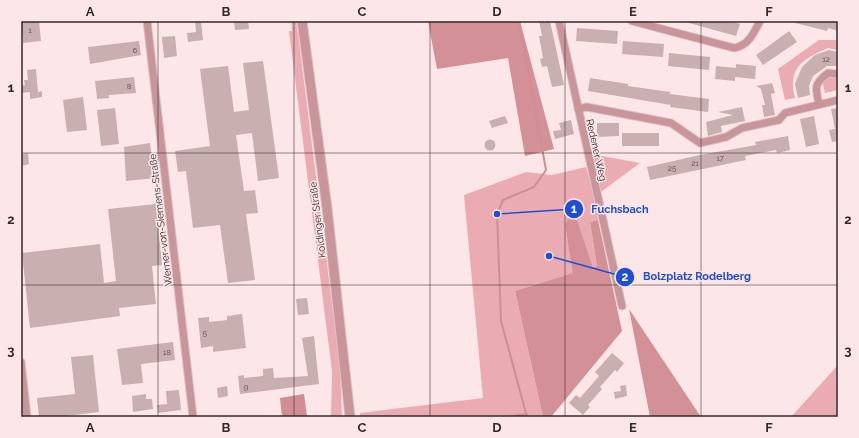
<svg xmlns="http://www.w3.org/2000/svg" width="859" height="438" font-family="Raleway,sans-serif">
<style>
.green{fill:#eaacb2}
.forest{fill:#d49097}
.water{fill:#d18d94}
.lines{fill:none;stroke-linecap:round;stroke-linejoin:round}
.stream{stroke:#d18d94;stroke-width:2}
.building{fill:#caafb1}
.minor-casing{stroke:#d9c4c6;stroke-width:9}
.tertiary-casing{stroke:#d9c4c6;stroke-width:11}
.minor{stroke:#ca959a;stroke-width:7}
.tertiary{stroke:#ca959a;stroke-width:9}
.grid{fill:none;stroke:#34292a;stroke-width:1;stroke-opacity:0.55}
.labels{text-anchor:middle;stroke-width:3;stroke-linejoin:round;paint-order:stroke}
.number-label{font-size:8px;fill:#5a4a4c}
.street-label{font-size:10px;fill:#34292a;stroke:#fde6e8}
.leader{fill:none;stroke:#1d4ed8;stroke-width:1.5}
.callout-dot{fill:#1d4ed8;stroke:#fde6e8;stroke-width:1.5}
.mark-label{font-size:12px;text-anchor:middle;font-weight:bold;fill:#fff}
.callout-label{font-size:11px;text-anchor:middle;font-weight:bold;fill:#1d4ed8;stroke:#fde6e8;stroke-width:3;stroke-linejoin:round;paint-order:stroke}
.neatline{fill:none;stroke:#34292a;stroke-width:1.5}
.grid-label{font-size:13px;text-anchor:middle;font-weight:bold;fill:#34292a}
</style>
<rect width="100%" height="100%" fill="#fde6e8"/>
<path class="green" d="M291,21H296L298,34L340,367L342,417H331L332,371L289,31H292Z
M819,40H838V50L828,48C803,59 787,68 795,98L785,100L778,69Z
M830,74L838,76V90L825,93L822,80Z
M597,155L640,163L601,192L594,160Z
M586,167L595,198L598,220L590,222L597,266L593,267L578,222L565,225L574,273L515,291L543,417H360V413L483,398L464,195L526,172L552,175Z
M838,365V417H791Z"/>
<path class="forest" d="M428,21H520L554,149L525,156L508,58L437,69Z
M572,216L578,222L593,267L597,266L590,222L598,220L622,331L551,417H543L515,291L573,273L565,225L568,219Z
M629,309L701,417H650Z"/>
<path class="water" d="M304,394L307,416L282,417L280,398Z"/>
<g class="lines">
<path class="stream" d="M519,21L546,170L534,187L503,200L497,214L501,321L527,417
M507,417L527,414"/>
</g>
<path class="building" d="M21,21H39L41,41L23,43V37L21,38Z
M195,21H201L203,40L188,42L187,33L196,32Z
M234,21H248L249,29L235,30Z
M539,21H550L564,85L552,87L547,66L542,67L540,59L543,58L539,36H542Z
M689,21H731L740,24L736,36L689,23Z
M796,21H838V31L828,28L827,31L795,23Z
M577,28L618,31L617,44L576,41Z
M789,31L797,42L763,65L756,55Z
M175,36L177,56L164,58L162,37Z
M139,41L141,55L90,64L88,47Z
M623,41L664,44L663,57L622,54Z
M829,50L838,52V66H827L813,76L809,86L810,95L798,98L795,84L802,67L815,55Z
M669,53L710,57L709,70L668,66Z
M263,61L279,178L258,181L252,133L236,135L244,191L255,190L258,213L246,214L255,280L228,283L220,225L193,228L186,171L178,172L175,151L210,146L200,69L228,66L234,112L249,110L243,63Z
M736,64L756,66L755,79L735,77V81L715,79L716,66L736,68Z
M36,69L38,92L42,91V97L30,99V92L21,93V86L25,85L24,80H28L27,70Z
M134,77L136,93L109,95V98L97,99L95,81Z
M590,78L628,84V86L670,92V94L709,99L708,112L670,107L671,105L588,91Z
M772,83L775,93L771,94L775,115L764,117L762,105H765L761,89L756,86Z
M83,97L87,130L67,132L63,100Z
M742,107L745,121L721,126L722,132L708,136L706,122L733,115L718,112Z
M115,108L119,144L101,146L97,110Z
M838,108V141L832,142L829,130L835,129L831,109Z
M505,116L508,123L492,128L489,121Z
M814,116L819,144L806,147L800,119Z
M571,120L574,134L555,139L553,131L561,130L559,123Z
M597,123H619V136L597,137Z
M622,133H659V146H622Z
M788,136L790,150L777,153L776,150L745,156L746,160L650,180L647,167L700,155L756,145L755,142Z
M484.5 145a5.5 5.5 0 1 1 11 0a5.5 5.5 0 1 1-11 0Z
M150,143L155,178L126,181L124,147Z
M28,153L29,164L21,166V154Z
M156,204L162,265L152,266L156,304L119,308L120,316L30,328L22,253L100,244L104,283L116,281L108,209Z
M307,298L309,314L298,315L296,299Z
M242,314L246,348L213,352V346L201,348L198,318L209,317V322L227,320V316Z
M314,336L319,384L240,394L238,376L244,375V378L263,376V369L273,368L274,378L308,376L302,338Z
M173,342L175,360L141,364L143,383L122,385L117,349Z
M612,353L624,363L617,372L615,370L600,387L602,389L588,405L590,407L583,415L569,403L576,395L580,398L599,376L595,372Z
M93,355L99,412L57,417H39L37,398L75,394L71,357Z
M626,385L627,396L615,399L614,392L621,391L620,386Z
M227,386L228,396L218,398L217,388Z
M179,390L181,410L158,413L157,405L167,404L166,391Z
M146,394V399H152L153,409L133,412L132,396Z"/>
<g class="lines">
<defs>
<path id="minor" d="M147,21L193,417
M559,21L622,306
M632,21L734,48C748,46 754,33 760,21
M819,104C815,87 814,84 828,73L838,74
M578,109L587,107L671,123L700,143L726,137L742,128L779,120L785,113L838,100
M21,362L27,417"/>
<path id="tertiary" d="M302,21L327,208L350,417"/>
</defs>
<use href="#minor" class="minor-casing"/>
<use href="#tertiary" class="tertiary-casing"/>
<use href="#minor" class="minor"/>
<use href="#tertiary" class="tertiary"/>
</g>
<path class="grid" d="M158,21V417M294,21V417M430,21V417M565,21V417M701,21V417M21,153H838M21,285H838"/>
<g class="labels">
<g class="number-label">
<text x="30" y="33">1</text>
<text x="135" y="53">6</text>
<text x="826" y="62">12</text>
<text x="129" y="89">8</text>
<text x="720" y="161">17</text>
<text x="695" y="166">21</text>
<text x="672" y="171">25</text>
<text x="205" y="336">5</text>
<text x="167" y="355">18</text>
<text x="246" y="390">9</text>
</g>
<g class="street-label">
<text transform="translate(597 150) rotate(77)" y="4">Redener Weg</text>
<text transform="translate(160 220) rotate(-97)" y="4">Werner-von-Siemens-Straße</text>
<text transform="translate(317 220) rotate(-97)" y="4">Koldinger Straße</text>
</g>
</g>
<path class="leader" d="M497 214L574 209M549 256L625 277"/>
<g class="callout-dot">
<circle cx="497" cy="214" r="4"/>
<circle cx="549" cy="256" r="4"/>
<circle cx="574" cy="209" r="10"/>
<circle cx="625" cy="277" r="10"/>
</g>
<g class="mark-label">
<text x="574" y="213">1</text>
<text x="625" y="281">2</text>
</g>
<g class="callout-label">
<text x="620" y="213">Fuchsbach</text>
<text x="697" y="280">Bolzplatz Rodelberg</text>
</g>
<rect width="859" height="438" fill="none" stroke="#fde6e8" stroke-width="44"/>
<rect x="22" y="22" width="815" height="394" class="neatline"/>
<g class="grid-label">
<text x="90" y="16">A</text>
<text x="226" y="16">B</text>
<text x="362" y="16">C</text>
<text x="497" y="16">D</text>
<text x="633" y="16">E</text>
<text x="769" y="16">F</text>
<text x="11" y="92">1</text>
<text x="848" y="92">1</text>
<text x="11" y="224">2</text>
<text x="848" y="224">2</text>
<text x="11" y="355">3</text>
<text x="848" y="355">3</text>
<text x="90" y="432">A</text>
<text x="226" y="432">B</text>
<text x="362" y="432">C</text>
<text x="497" y="432">D</text>
<text x="633" y="432">E</text>
<text x="769" y="432">F</text>
</g>
</svg>
